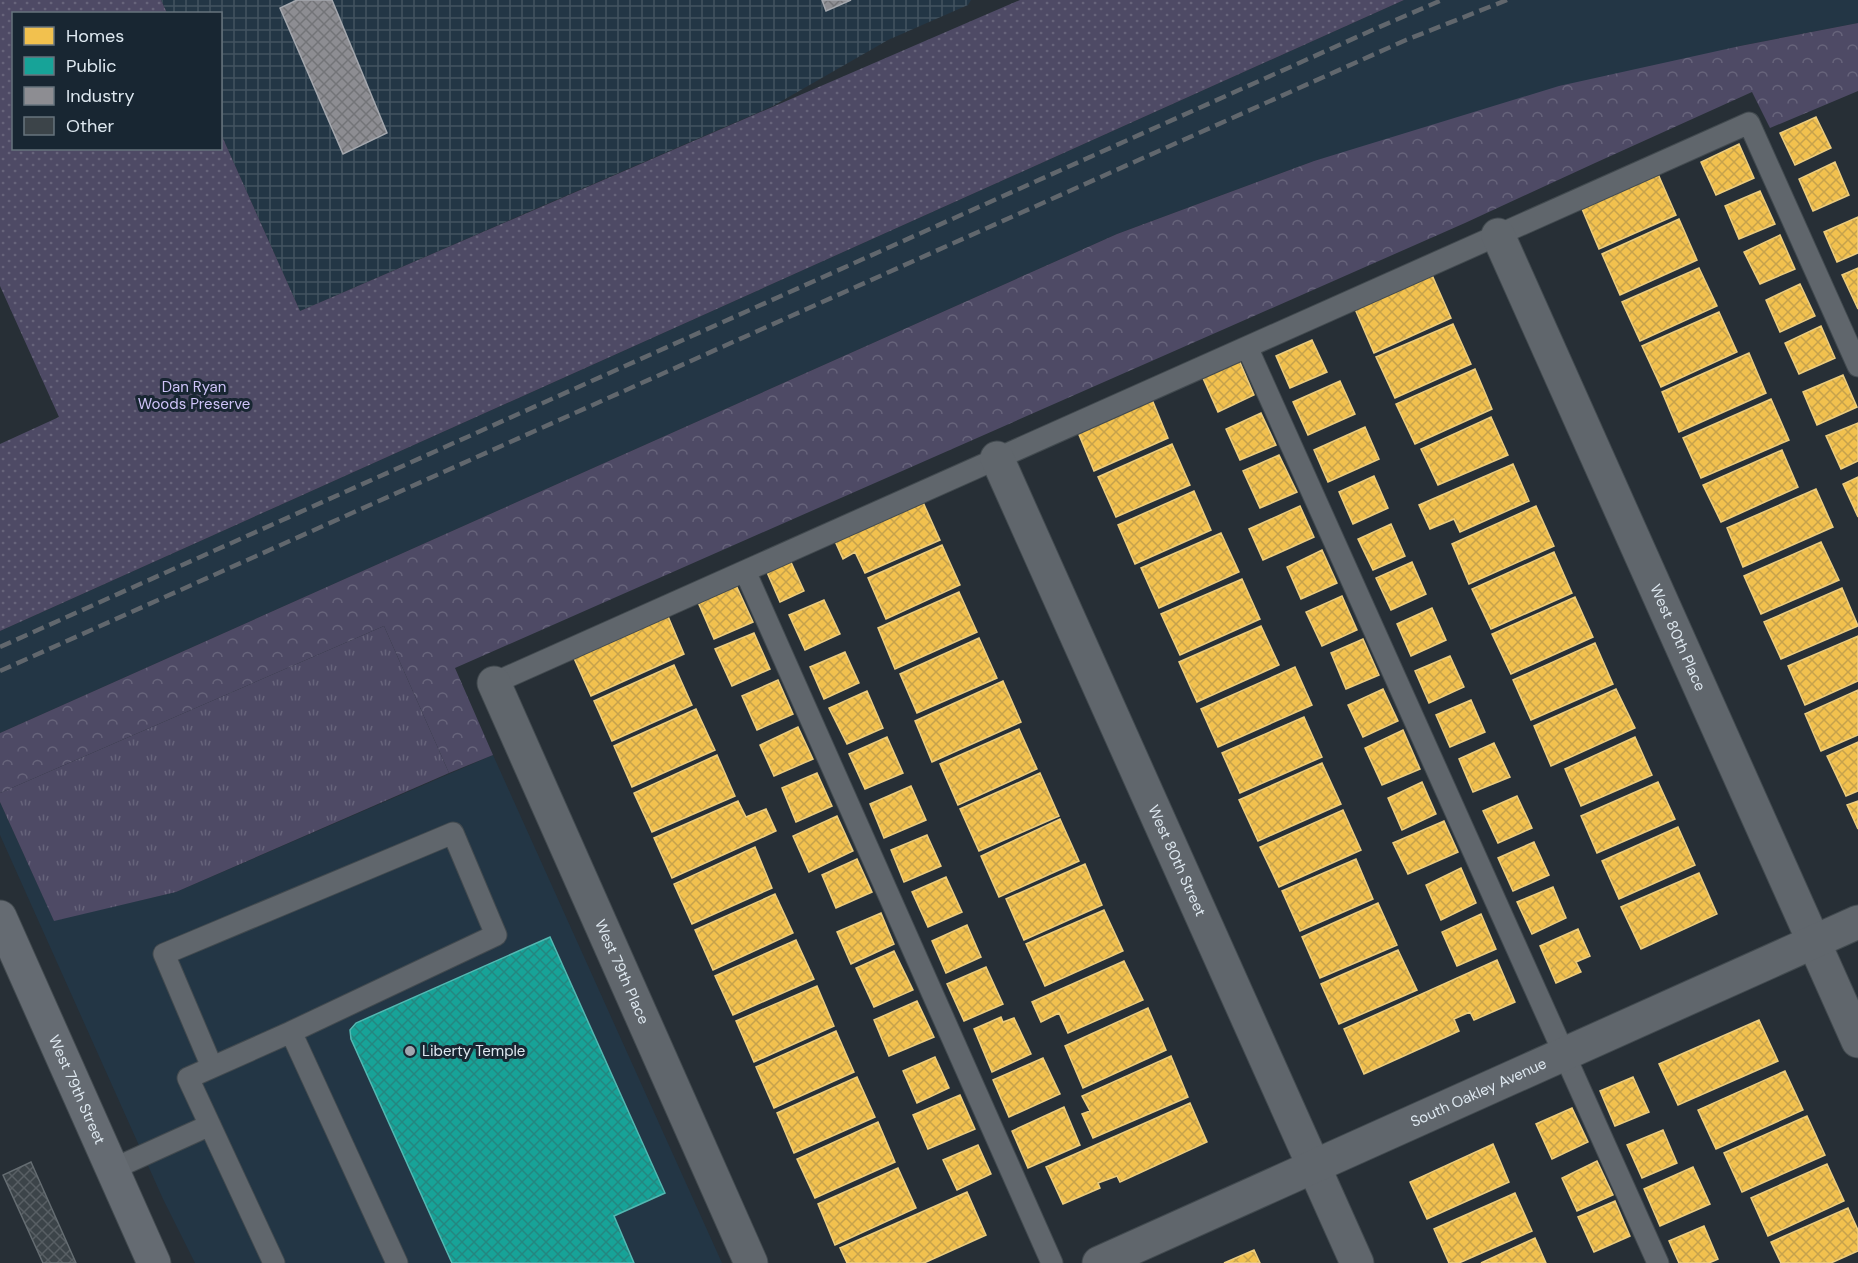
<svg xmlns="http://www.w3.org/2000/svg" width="1858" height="1263" font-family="'DM Sans',sans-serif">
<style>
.built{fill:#233645}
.industrial{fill:url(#industrial-grid)}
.grass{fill:url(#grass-tufts)}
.forest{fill:url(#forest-crowns)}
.park{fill:url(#park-dots)}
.homes{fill:url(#homes-cross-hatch);stroke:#eccd7f;stroke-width:1.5}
.public{fill:url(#public-cross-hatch);stroke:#53b8b2;stroke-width:1.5}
.industry{fill:url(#industry-cross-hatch);stroke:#a5a8ae;stroke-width:1.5}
.building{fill:url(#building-cross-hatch);stroke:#656d72;stroke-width:1.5}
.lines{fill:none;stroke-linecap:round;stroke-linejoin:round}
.lane-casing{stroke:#424a4f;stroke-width:23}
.street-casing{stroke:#424a4f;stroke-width:35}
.secondary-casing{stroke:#424a4f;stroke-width:35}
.lane{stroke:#60666c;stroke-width:21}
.street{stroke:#60666c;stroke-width:33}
.secondary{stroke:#656b72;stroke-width:33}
.rail{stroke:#61676d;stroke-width:4.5;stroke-dasharray:12 6;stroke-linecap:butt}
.poi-dot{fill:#9ea7af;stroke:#182632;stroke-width:2}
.labels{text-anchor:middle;stroke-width:6;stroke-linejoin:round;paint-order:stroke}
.park-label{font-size:15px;fill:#cec3f8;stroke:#182632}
.street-label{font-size:15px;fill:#dee8f0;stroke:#182632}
.poi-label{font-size:15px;fill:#dee8f0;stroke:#182632;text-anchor:start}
</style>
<defs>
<pattern id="industrial-grid" width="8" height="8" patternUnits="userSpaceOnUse" patternTransform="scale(1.5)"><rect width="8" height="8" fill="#233645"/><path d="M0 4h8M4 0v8" fill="none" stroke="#425360"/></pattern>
<pattern id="grass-tufts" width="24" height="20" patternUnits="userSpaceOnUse" patternTransform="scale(1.5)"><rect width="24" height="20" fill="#4e4a65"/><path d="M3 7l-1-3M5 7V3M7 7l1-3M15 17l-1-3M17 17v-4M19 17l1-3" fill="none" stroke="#67647b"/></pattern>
<pattern id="forest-crowns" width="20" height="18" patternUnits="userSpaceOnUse" patternTransform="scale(1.5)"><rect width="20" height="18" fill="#4e4a65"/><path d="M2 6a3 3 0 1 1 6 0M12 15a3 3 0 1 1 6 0" fill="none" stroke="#67647b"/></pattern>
<pattern id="park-dots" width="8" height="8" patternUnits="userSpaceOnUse" patternTransform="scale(1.5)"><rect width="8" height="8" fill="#4e4a65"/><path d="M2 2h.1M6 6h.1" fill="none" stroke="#67647b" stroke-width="1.8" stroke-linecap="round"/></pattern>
<pattern id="homes-cross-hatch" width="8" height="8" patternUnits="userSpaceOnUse" patternTransform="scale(1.5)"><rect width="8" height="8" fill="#f2c14e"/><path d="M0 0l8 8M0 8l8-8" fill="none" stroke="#c6a24c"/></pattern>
<pattern id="public-cross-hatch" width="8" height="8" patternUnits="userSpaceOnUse" patternTransform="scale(1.5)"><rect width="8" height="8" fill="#17a398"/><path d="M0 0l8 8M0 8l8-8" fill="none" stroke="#248780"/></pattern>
<pattern id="industry-cross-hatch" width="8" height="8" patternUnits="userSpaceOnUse" patternTransform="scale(1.5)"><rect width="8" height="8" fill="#8d8d92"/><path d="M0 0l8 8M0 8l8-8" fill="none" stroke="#737478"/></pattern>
<pattern id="building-cross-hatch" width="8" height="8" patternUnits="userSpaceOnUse" patternTransform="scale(1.5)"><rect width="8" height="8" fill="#3c4449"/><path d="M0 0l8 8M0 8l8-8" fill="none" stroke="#585f64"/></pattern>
</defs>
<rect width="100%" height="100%" fill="#272f36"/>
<path class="built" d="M1404,0H1858V23L1740,46L1314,161L1117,234L0,733V631Z
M493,755L722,1263H195L163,1199L0,835V802L54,920L176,892Z"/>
<path class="industrial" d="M161,0H971L968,5L888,40L773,106L300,311L221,134L220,14L167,13Z"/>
<path class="grass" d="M384,626L449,773L176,892L54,921L0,802V793Z"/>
<path class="forest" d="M1858,23V91L1770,128L1752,92L1595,163L1465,223L455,668L493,755L449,773L384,626L0,793V733L1117,234L1314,161L1559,86L1740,46Z"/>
<path class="park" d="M0,0H161L167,13L14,14V148H220L221,134L300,311L1020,0H1404L0,631V444L59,417L0,286Z"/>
<path class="homes" d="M1816,117L1831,148L1795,165L1780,133Z
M1739,144L1754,178L1716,195L1701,162Z
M1835,162L1849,195L1813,211L1799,179Z
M1658,174L1676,215L1599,249L1582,209Z
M1760,191L1775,224L1739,239L1725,206Z
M1858,217V253L1837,262L1824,232Z
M1679,219L1697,260L1620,295L1602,254Z
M1780,235L1795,269L1760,284L1744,252Z
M1699,268L1717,306L1640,341L1622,302Z
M1858,268V309L1842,275Z
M1432,275L1451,318L1374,353L1355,309Z
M1800,284L1815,316L1780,332L1766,300Z
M1719,312L1737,352L1661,387L1642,346Z
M1453,324L1471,364L1395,398L1376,357Z
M1821,326L1835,358L1799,374L1785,343Z
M1312,340L1327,372L1290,388L1276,356Z
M1749,353L1766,393L1679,432L1662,392Z
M1239,360L1254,395L1218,412L1202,376Z
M1475,369L1492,409L1415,444L1396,404Z
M1843,375L1857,407L1817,425L1803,392Z
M1340,381L1355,414L1308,435L1293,402Z
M1151,397L1168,438L1094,471L1077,430Z
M1771,399L1789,440L1701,478L1683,438Z
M1261,413L1276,445L1240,460L1226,429Z
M1491,417L1508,455L1438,485L1421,449Z
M1858,423V461L1841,469L1826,436Z
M1365,427L1379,459L1328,482L1314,450Z
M1172,444L1190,485L1116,517L1098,477Z
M1782,450L1798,487L1721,522L1703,485Z
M1279,455L1297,492L1260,508L1243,471Z
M1513,464L1529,501L1460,532L1454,519L1430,529L1419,505Z
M1374,476L1388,508L1353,524L1339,492Z
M1858,477V517L1843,484Z
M1816,489L1833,527L1743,567L1727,528Z
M1194,491L1211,530L1135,564L1118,525Z
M922,500L940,540L865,573L855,552L843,559L834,539Z
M1300,506L1314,537L1263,560L1249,529Z
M1536,506L1554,546L1469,584L1452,544Z
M1391,524L1405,556L1373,570L1358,539Z
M1221,533L1239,572L1159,608L1141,568Z
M1821,542L1839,580L1761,614L1744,576Z
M942,545L960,585L886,619L868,578Z
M1322,550L1337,583L1301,599L1287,567Z
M1554,552L1572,593L1491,629L1472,589Z
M790,560L804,591L780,602L766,570Z
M1412,562L1426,594L1391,610L1376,578Z
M1242,579L1260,619L1180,655L1161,614Z
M735,583L753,622L714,639L697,600Z
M1842,588L1858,626L1781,659L1764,622Z
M959,592L977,632L895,669L878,628Z
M1342,596L1357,630L1322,646L1306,612Z
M1575,597L1593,637L1511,674L1492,634Z
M824,600L840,634L805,650L789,615Z
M1432,608L1446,640L1411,656L1397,624Z
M667,614L684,654L591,696L573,656Z
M1261,626L1279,665L1197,702L1179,662Z
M754,633L770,669L732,686L715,649Z
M1858,636V681L1805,705L1788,666Z
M979,638L997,678L917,713L900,674Z
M1363,639L1379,675L1346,689L1331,653Z
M1595,643L1613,684L1531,720L1513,680Z
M845,652L859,683L824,699L810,667Z
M1450,656L1464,687L1429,703L1415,671Z
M674,665L692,705L612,741L594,701Z
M1295,667L1312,705L1218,747L1201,709Z
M778,680L793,714L757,730L742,696Z
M1003,681L1021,722L932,762L915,721Z
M1383,689L1398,721L1363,737L1348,705Z
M1616,689L1635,728L1551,766L1534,726Z
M1858,690V735L1821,751L1805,714Z
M867,691L883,728L847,744L829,708Z
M1471,700L1485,732L1450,747L1436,715Z
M696,709L715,750L632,787L614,746Z
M1304,717L1322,757L1240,793L1222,753Z
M798,727L813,759L774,776L760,745Z
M1019,729L1037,769L958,805L940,764Z
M1403,730L1420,769L1382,785L1365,748Z
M887,737L903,773L865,789L849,754Z
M1635,737L1652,775L1581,806L1565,769Z
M1858,742V791L1846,796L1827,756Z
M1494,743L1510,777L1473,792L1459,759Z
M717,755L735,796L652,832L634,793Z
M1322,763L1341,804L1258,841L1239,800Z
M817,773L832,806L796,822L782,788Z
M1040,773L1059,816L979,851L960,809Z
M1422,782L1436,814L1402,830L1388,798Z
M1658,782L1675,819L1597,853L1581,816Z
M911,786L926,820L884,838L870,804Z
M1517,796L1532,828L1498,843L1483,811Z
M738,801L746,817L766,809L776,831L672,878L654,838Z
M1858,801V829L1847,805Z
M1343,810L1361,850L1279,887L1260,847Z
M837,816L853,851L809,872L793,836Z
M1060,819L1079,861L999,897L981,856Z
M1444,821L1458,852L1408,874L1393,843Z
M1678,827L1695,865L1619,899L1602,861Z
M927,835L941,866L904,882L891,850Z
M1534,842L1549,875L1513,891L1498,858Z
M755,847L772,888L692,924L674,884Z
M857,859L872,892L836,908L822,875Z
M1356,859L1373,899L1300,931L1282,891Z
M1085,864L1102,905L1024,940L1006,899Z
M1461,868L1476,903L1441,920L1426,885Z
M1699,873L1717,914L1641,949L1621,907Z
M946,877L962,912L928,927L912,892Z
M1553,887L1566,918L1532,934L1517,902Z
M775,894L793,933L713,970L695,930Z
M1378,903L1397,945L1320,978L1302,937Z
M1104,910L1123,951L1045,986L1026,944Z
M881,913L894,944L851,964L837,932Z
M1481,914L1496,949L1457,966L1442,932Z
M967,925L981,957L946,973L932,941Z
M1578,929L1590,956L1576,962L1581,972L1556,983L1540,946Z
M796,940L814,979L733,1015L715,976Z
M1398,950L1417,990L1339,1024L1321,984Z
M894,951L913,990L874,1007L856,968Z
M1497,960L1515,1002L1474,1020L1470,1012L1454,1019L1459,1031L1364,1074L1344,1029Z
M1124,961L1143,1000L1068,1033L1059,1013L1041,1022L1032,1002Z
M986,967L1003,1004L964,1021L947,984Z
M817,986L834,1026L754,1062L736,1021Z
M917,1001L934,1037L889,1056L874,1020Z
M1148,1008L1166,1050L1083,1088L1065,1046Z
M1001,1017L1003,1022L1014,1018L1031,1054L992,1072L974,1029Z
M1759,1020L1778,1061L1678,1105L1659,1064Z
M836,1031L854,1072L774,1108L756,1067Z
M1171,1056L1188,1097L1093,1138L1082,1114L1090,1111L1082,1096Z
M935,1057L949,1088L917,1103L903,1071Z
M1043,1058L1060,1094L1009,1117L993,1080Z
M1785,1071L1803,1110L1716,1149L1698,1110Z
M857,1077L875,1117L794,1153L777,1113Z
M1633,1077L1649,1112L1615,1126L1600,1091Z
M960,1095L975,1129L928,1149L913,1115Z
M1190,1103L1207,1142L1120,1182L1117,1176L1098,1183L1100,1188L1063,1204L1046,1167Z
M1064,1107L1080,1145L1028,1168L1012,1131Z
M1572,1108L1588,1142L1552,1159L1536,1124Z
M1807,1116L1825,1155L1742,1192L1724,1153Z
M878,1122L895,1162L815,1198L797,1159Z
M1663,1130L1677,1163L1642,1178L1627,1145Z
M1493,1144L1509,1182L1427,1219L1410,1182Z
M978,1145L991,1174L957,1190L943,1160Z
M1597,1161L1613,1195L1577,1211L1562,1178Z
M1827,1164L1844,1201L1768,1236L1751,1198Z
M1693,1167L1710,1204L1660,1226L1644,1189Z
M898,1168L916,1208L835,1245L818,1204Z
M967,1192L986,1235L924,1263H847L840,1248Z
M1515,1193L1532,1231L1459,1263H1449L1434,1229Z
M1615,1201L1630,1236L1594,1252L1578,1217Z
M1848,1208L1858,1230V1251L1831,1263H1781L1771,1242Z
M1704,1226L1718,1259L1709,1263H1679L1669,1241Z
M1535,1238L1546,1263H1481Z
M1254,1250L1260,1263H1224Z"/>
<path class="public" d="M550,937L665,1193L614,1216L634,1263H452L351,1039L350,1030L356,1023Z"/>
<path class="industry" d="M297,0H332L387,133L343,154L280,8Z
M822,0H851L826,11Z"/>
<path class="building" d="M31,1162L76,1263H43L3,1175Z"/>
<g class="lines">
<defs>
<path id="lane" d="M1247,347L1658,1263
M745,571L1052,1263
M494,683L1749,123L1858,366
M212,1067L164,954L453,833L496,935L291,1032
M113,1169L210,1125
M274,1263L188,1078L291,1032L397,1263"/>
<g id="street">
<path id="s1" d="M1498,235L1858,1041"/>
<path id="s2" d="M997,458L1357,1263"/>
<path id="s3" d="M494,683L751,1263"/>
<path id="s4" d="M1099,1263L1858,922"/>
</g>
<g id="secondary">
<path id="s5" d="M0,917L154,1263"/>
</g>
</defs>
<use href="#lane" class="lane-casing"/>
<use href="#street" class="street-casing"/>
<use href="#secondary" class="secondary-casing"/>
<use href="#lane" class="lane"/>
<use href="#street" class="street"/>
<use href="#secondary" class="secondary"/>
<path class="rail" d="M0,647L1377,28L1442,0
M0,671L1406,40L1507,0"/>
</g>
<circle class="poi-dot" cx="410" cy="1051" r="6"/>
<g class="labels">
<g class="park-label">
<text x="194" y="392">Dan Ryan<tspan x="194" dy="17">Woods Preserve</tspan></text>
</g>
<g class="street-label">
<text dy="5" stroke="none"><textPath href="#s1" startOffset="441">West 80th Place</textPath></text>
<text dy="5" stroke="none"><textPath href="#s2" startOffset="441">West 80th Street</textPath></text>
<text dy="5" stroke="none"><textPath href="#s3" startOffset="316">West 79th Place</textPath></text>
<text dy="5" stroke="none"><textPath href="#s5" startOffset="189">West 79th Street</textPath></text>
<text dy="5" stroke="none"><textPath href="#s4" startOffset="416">South Oakley Avenue</textPath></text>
</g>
<g class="poi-label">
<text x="422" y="1056">Liberty Temple</text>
</g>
</g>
<rect x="12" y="12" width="210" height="138" fill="#182632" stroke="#67747e" stroke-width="1.5"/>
<rect x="24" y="27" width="30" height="18" fill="#f2c14e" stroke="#67747e" stroke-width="1.5"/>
<text x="66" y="42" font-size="18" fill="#dee8f0">Homes</text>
<rect x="24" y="57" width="30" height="18" fill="#17a398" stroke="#67747e" stroke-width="1.5"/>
<text x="66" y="72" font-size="18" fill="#dee8f0">Public</text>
<rect x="24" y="87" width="30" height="18" fill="#8d8d92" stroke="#67747e" stroke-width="1.5"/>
<text x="66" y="102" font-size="18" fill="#dee8f0">Industry</text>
<rect x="24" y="117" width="30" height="18" fill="#3c4449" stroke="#67747e" stroke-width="1.5"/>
<text x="66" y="132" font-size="18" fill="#dee8f0">Other</text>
</svg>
